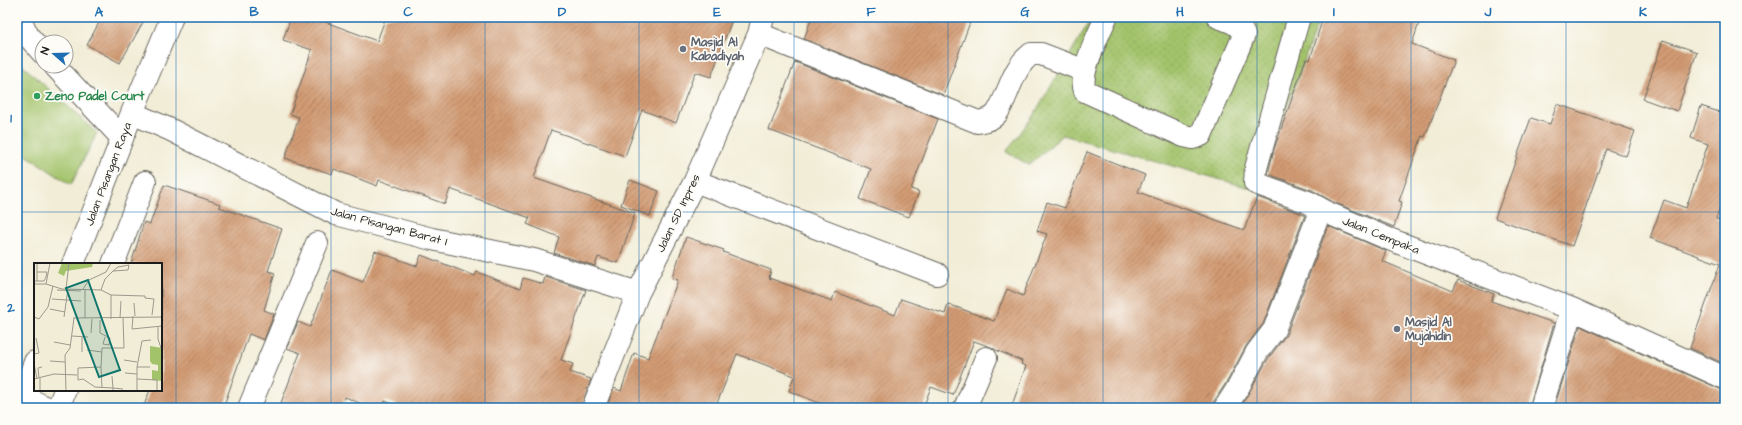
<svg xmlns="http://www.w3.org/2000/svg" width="1742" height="425" font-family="'Architects Daughter',sans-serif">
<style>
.grass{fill:url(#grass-dots);stroke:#607044}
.pitch{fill:#a3c36b;stroke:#607044}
.building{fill:url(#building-hatch)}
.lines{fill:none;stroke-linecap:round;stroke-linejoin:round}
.minor-casing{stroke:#67655d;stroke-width:24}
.minor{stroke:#fff;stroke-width:22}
.grid{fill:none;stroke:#1f6fb2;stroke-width:1;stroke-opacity:0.55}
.worship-dot{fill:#6b7280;stroke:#fdfcf7;stroke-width:1.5}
.leisure-dot{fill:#2e9e5b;stroke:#fdfcf7;stroke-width:1.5}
.labels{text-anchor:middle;stroke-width:3.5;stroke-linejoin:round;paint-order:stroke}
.worship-label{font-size:12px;font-weight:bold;fill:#5b616d;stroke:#fdfcf7;text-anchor:start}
.leisure-label{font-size:12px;font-weight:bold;fill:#27864d;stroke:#fdfcf7;text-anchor:start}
.street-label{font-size:12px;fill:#1c1c1c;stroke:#fdfcf7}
.inset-road{fill:none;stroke:#9c998c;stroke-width:1}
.view{fill:#0f766e;fill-opacity:0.15;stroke:#0f766e;stroke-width:2}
.inset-edge{fill:none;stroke:#1c1c1c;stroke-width:2}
.neatline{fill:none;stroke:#1f6fb2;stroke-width:1.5}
.grid-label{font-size:13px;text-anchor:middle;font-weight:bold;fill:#1f6fb2}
</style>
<defs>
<pattern id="grass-dots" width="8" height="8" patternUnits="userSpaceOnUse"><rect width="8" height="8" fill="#a3c36b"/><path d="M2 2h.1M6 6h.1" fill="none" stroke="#8ca75c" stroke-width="1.8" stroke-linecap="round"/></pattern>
<pattern id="building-hatch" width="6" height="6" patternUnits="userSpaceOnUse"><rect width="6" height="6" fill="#d29b73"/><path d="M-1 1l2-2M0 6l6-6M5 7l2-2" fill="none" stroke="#aa7e5e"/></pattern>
</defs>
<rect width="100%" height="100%" fill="#fdfcf7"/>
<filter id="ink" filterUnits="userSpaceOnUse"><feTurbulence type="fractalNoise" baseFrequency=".025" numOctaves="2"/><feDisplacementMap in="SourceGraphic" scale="8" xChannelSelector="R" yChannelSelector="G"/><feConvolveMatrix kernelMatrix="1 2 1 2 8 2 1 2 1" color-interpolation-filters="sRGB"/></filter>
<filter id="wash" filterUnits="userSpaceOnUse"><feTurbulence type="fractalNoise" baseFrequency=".012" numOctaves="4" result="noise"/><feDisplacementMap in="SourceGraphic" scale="16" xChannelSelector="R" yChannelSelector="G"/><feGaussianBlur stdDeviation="0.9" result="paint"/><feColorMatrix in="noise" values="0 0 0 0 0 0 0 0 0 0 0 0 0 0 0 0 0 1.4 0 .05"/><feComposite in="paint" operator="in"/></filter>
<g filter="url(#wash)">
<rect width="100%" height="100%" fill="#f2edd7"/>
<path class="grass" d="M1092,17H1320L1257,190L1063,135L1029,165L1006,152L1033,116Z"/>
<path class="pitch" d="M17,60L97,133L71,185L17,149Z"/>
<g id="blocks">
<path class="building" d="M102,17H146L120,63L87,45Z
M291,17H312L377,41L386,17H733L711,77L695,72L676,123L642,110L625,156L551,130L534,178L635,213L618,263L598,257L595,266L554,253L559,237L527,224L530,218L450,189L445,204L379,180L377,186L334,169L332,174L285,158L299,117L290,114L312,50L283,40Z
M812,17H972L943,95L804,39Z
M1323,17H1421L1412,44L1454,60L1425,137L1422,136L1399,201L1402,202L1394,227L1333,202L1312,190L1268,174L1274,149L1306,59L1310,60Z
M1663,40L1697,52L1677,111L1643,99Z
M795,62L938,119L911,189L919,192L909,217L860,199L871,169L769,130Z
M1557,104L1635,131L1626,156L1606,149L1572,246L1495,218L1531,118L1550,124Z
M1701,106L1719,112L1721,106L1725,107V193L1716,219L1725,222V364L1690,348L1720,264L1650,238L1664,200L1686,208L1708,144L1691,138Z
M1087,152L1145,175L1138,192L1244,230L1257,197L1305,215L1263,324L1246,346L1228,380L1214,401L1213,408H1011L1026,366L1021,364L1022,361L996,350L991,347L974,341L953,395L931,387L923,408H832L789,391L794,376L737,354L715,408H606L614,388L621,391L634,353L648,358L678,280L672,278L686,237L724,250L723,252L771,270L769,278L832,301L835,292L895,315L901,299L945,314L948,304L994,321L1007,289L1023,296L1047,234L1037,231L1047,202L1065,208Z
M630,180L659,191L650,216L621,205Z
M164,185L220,204L219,207L282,229L268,271L275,273L264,310L274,314L264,340L249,334L223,408H143L150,390H161V264H131L144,222L150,224Z
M1328,226L1386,251L1382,261L1453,291L1458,280L1494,294L1491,301L1554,323L1529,408H1240L1268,359L1286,335Z
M375,251L417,266L421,255L475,276L477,272L520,289L523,278L543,284L545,277L586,290L561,360L573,364L570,372L591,379L581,408H404L385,401L382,408H372L345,397L341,408H279L300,353L287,348L298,322L310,327L332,270L363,282Z
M1580,326L1720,389L1725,390V408H1554Z"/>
</g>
</g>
<g filter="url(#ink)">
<use href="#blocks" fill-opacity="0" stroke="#67655d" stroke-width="1"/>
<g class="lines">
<defs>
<path id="minor" d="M19,17L28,36L42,52
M1106,17C1099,35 1078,73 1085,91L1184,136L1193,138L1201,135L1244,35C1239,23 1229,21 1218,17
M1299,17L1256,168L1255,183L1308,202L1328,213L1389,239L1572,309L1541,408
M759,34L978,122C984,121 993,119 997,113C1010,93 1011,70 1031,54H1041L1085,71
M55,66L122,138
M132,113L171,130L336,214L432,239L534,260L638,293
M695,181L937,274
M73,264L132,113L172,17
M113,264L145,182
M1572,309L1725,378
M22,396L47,408
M18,408L35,362
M58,408L65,390
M249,408L317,243
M593,408L638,293L695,181L759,34L763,17
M965,408L986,358
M1225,408L1239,386L1257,352L1274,330L1321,209"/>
</defs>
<use href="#minor" class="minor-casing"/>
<use href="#minor" class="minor"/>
</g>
</g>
<path class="grid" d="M176,17V408M331,17V408M485,17V408M639,17V408M794,17V408M948,17V408M1103,17V408M1257,17V408M1411,17V408M1566,17V408M17,212H1725"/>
<g class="worship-dot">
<circle cx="683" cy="49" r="4"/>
<circle cx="1397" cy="329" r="4"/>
</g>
<circle class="leisure-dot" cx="37" cy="96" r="4"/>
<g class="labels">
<g class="worship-label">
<text x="691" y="46">Masjid Al<tspan x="691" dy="14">Kabadiyah</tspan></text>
<text x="1405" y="326">Masjid Al<tspan x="1405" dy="14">Mujahidin</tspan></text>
</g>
<g class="leisure-label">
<text x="45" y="100">Zeno Padel Court</text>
</g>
<g class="street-label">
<text transform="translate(108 174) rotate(-69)" y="4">Jalan Pisangan Raya</text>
<text transform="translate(678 213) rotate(-64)" y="4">Jalan SD Inpres</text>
<text transform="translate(389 226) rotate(15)" y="4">Jalan Pisangan Barat I</text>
<text transform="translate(1381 235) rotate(22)" y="4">Jalan Cempaka</text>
</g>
</g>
<g transform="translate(34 263)">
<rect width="128" height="128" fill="#f2edd7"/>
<path d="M116,83L128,85V118L118,117V107L124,108V102L118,101L116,98Z" fill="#a3c36b"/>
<path d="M28,0H59L58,4L32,8L30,13L24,10Z" fill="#a3c36b"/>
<path class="inset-road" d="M0,18H10L12,14L13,9H3M3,18V0M0,21H12L28,26L67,27L77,32L111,33V35L120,36L118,52M12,21L16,0M32,26L35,0M49,26L55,17L72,9L77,0M51,26V55M23,27L47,28M67,27L71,16L79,8L84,4L95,2L94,7L79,8M18,36L47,38M100,40L101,53M16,46L31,49M99,53L98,66L128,63M0,54L5,56L14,44L19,23M30,54L34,26M39,55L128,54M86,55L87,38M77,56V32M66,57V70L76,75L75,82L69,81L71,74M124,64V76L128,88M57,70L58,56M38,73L54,74M20,79L36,82M53,87L68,89M48,89V74M0,91L5,90L2,75M90,97L103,99M16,98L31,99M0,100L3,116M67,104L68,125M103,104H116M91,110L103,111M78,113L79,125L89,126M5,115L4,105L8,104M0,116L20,111L43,112M103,116L123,117V128M6,128V115M32,128L31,92L36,85L40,55M79,128V125L61,124L49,116L44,117V105L67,104L68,85H90L89,55M103,128V104L108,78L117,77"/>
<path class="view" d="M54,17L86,107L65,114L32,25Z"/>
<rect width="128" height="128" class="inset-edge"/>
</g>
<rect width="1742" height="425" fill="none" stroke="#fdfcf7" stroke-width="44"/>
<g transform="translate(54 54) rotate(290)"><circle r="19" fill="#fdfcf7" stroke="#a3a29f"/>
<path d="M0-3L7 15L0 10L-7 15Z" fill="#1f6fb2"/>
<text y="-6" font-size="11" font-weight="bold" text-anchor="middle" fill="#1c1c1c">N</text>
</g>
<rect x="22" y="22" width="1698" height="381" class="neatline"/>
<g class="grid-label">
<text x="99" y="16">A</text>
<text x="254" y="16">B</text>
<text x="408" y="16">C</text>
<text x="562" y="16">D</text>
<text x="717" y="16">E</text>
<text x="871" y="16">F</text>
<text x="1025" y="16">G</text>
<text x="1180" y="16">H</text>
<text x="1334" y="16">I</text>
<text x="1488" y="16">J</text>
<text x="1643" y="16">K</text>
<text x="11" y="122">1</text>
<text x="11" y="312">2</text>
</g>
</svg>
